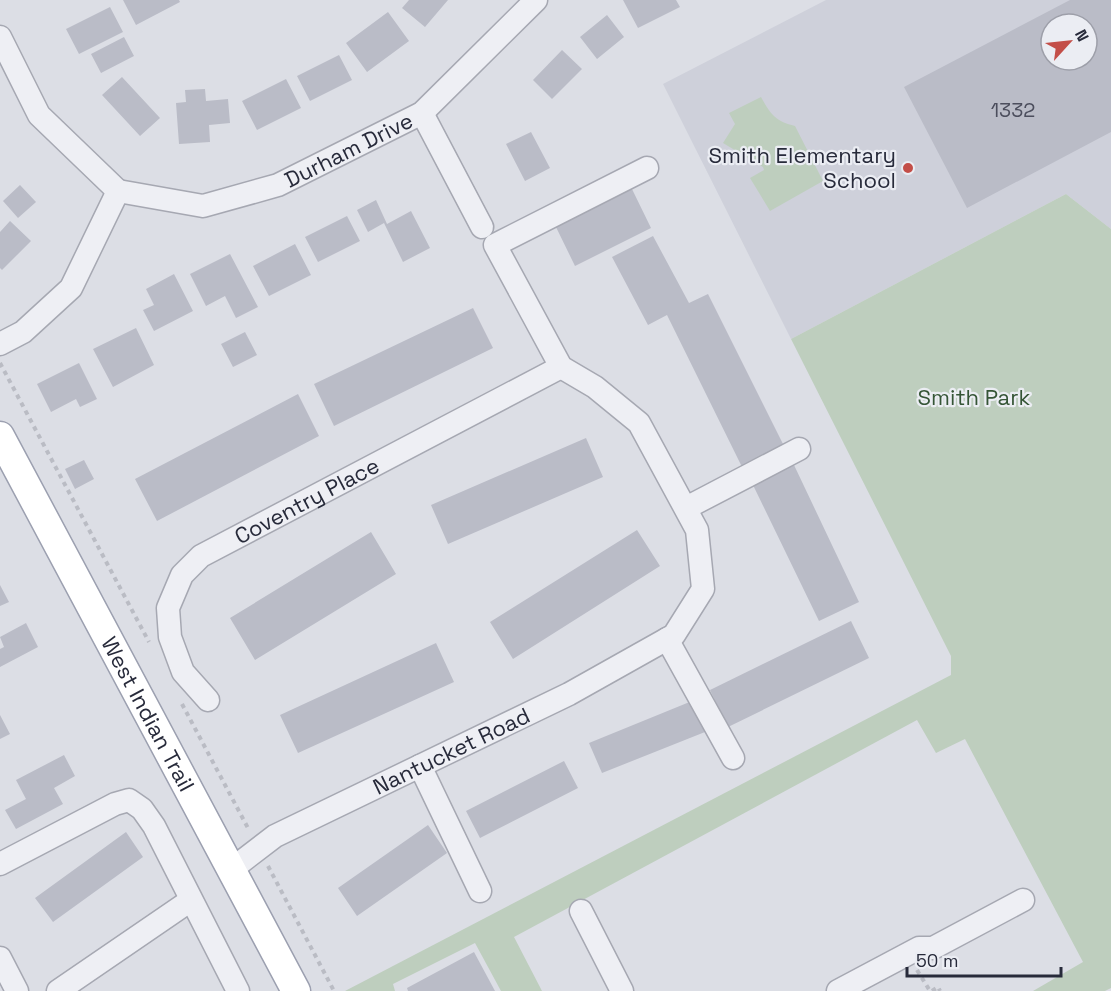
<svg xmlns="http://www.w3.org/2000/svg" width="1111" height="991" font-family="'Space Grotesk',sans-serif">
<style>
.built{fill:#ced0da;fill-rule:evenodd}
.green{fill:#becebe}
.building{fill:#babcc7;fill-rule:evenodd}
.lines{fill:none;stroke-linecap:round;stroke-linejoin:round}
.minor-casing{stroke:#a6a8b2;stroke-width:25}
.major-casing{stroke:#9ca0b0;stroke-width:31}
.path{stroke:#babcc4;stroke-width:4;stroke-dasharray:4.5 4.5;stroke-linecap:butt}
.minor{stroke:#eeeff4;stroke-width:22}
.major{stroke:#fff;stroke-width:28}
.poi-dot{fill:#c34e48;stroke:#ebedf3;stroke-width:2}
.labels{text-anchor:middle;stroke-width:4.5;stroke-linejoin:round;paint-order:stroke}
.number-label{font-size:20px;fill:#4c4e5d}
.street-label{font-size:22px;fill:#272a3a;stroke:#ebedf3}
.poi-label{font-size:22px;fill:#272a3a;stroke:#ebedf3;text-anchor:end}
.park-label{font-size:22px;fill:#355536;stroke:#ebedf3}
</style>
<rect width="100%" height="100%" fill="#dcdee5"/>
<path class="built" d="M826,0H1111V229L1066,194L791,339L663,84ZM1051,24H1087V60H1051Z"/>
<path class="green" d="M761,97C770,114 776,122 795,126L823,181L770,211L750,178L764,170L763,167L723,143L735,124L729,113Z
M1066,194L1111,229V988L1105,991H1033L1083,962L965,739L936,753L917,720L514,937L542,991H501L475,943L393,984L395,991H345L951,675V656L791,339Z"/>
<path class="building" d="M123,0H179L180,2L136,25Z
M409,0H448L425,27L402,8Z
M623,0H676L680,7L638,28Z
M1070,0H1111V132L967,208L904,87ZM1051,24H1087V60H1051Z
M110,7L123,32L79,54L66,29Z
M388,12L409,41L367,72L346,43Z
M607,15L624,37L597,59L580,37Z
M124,37L134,56L101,73L91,54Z
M562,50L582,69L552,99L533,80Z
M339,55L352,80L310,101L297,76Z
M122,77L160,118L140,136L102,95Z
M286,79L301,108L257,130L242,101Z
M205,89L206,101L228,99L230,123L209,125L210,142L179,144L176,103L186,102L185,90Z
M531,132L550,168L525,181L506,144Z
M20,185L36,202L18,218L3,201Z
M631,187L651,228L575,266L555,225Z
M376,200L387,224L411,211L430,248L403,262L384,223L368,232L357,210Z
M347,216L360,241L318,262L305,237Z
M10,221L31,241L2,270L0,268V232Z
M653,236L689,303L708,294L785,448L743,469L667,315L648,325L612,257Z
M295,244L311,275L269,296L253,266Z
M230,254L258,307L236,318L225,296L206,306L190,274Z
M174,274L193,311L154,331L143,310L154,305L146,289Z
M473,308L493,348L334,426L314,384Z
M136,328L154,365L113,387L93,349Z
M245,332L257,355L233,367L221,344Z
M79,363L97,399L80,407L76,399L51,412L37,384Z
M298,394L319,436L157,521L135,479Z
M586,438L603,477L448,544L431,505Z
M84,460L94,479L75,489L65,469Z
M794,465L859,602L819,621L753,485Z
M637,530L660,566L513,659L490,622Z
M371,532L396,574L255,660L230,618Z
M0,585L9,602L0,606Z
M851,621L869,658L728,727L710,690Z
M26,623L38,647L0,667V649L4,647L0,637Z
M436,643L454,682L298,753L280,715Z
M692,701L705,732L602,773L589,743Z
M0,715L10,734L0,739Z
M64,755L75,776L54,788L63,804L16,829L5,810L26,799L16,780Z
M564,761L578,788L480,838L466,811Z
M428,825L447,853L357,916L338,888Z
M126,832L143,857L53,922L35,898Z
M474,952L495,991H408L407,988Z"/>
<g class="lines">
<defs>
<g id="minor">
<path d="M0,37L39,115L118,191"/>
<path d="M422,113L482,227"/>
<path id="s1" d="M118,191L203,206L278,185L422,113L536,0"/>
<path d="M0,344L23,332L71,288L118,191"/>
<path d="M686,508L799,449"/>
<path d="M667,639L733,758"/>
<path id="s2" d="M208,700L183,672L170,637L168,608L182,575L201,556L561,367"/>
<path d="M420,766L480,891"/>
<path d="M0,864L115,804L129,800L142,809L154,826L238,991"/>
<path id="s3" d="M232,869L275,836L569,694L667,639L674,635L703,589L697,530L639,423L595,387L561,367L495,245L647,168"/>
<path d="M581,911L622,991"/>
<path d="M0,958L17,991"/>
<path d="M58,991L191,900"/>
<path d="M838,991L919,948H933L1023,900"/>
</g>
<g id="major">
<path id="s4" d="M0,436L296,991"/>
</g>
</defs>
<use href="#minor" class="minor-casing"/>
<use href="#major" class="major-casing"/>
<path class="path" d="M0,363L149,642
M182,704L249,830
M268,866L334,991
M917,970L930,991
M932,991L938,987L940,991"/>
<use href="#minor" class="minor"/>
<use href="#major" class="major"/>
</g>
<circle class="poi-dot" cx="908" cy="168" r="6"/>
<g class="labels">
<g class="number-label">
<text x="1013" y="117">1332</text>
</g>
<g class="street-label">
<text dy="8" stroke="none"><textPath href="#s1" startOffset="243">Durham Drive</textPath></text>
<text dy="8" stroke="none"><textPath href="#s2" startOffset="286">Coventry Place</textPath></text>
<text dy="8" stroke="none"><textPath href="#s4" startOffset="315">West Indian Trail</textPath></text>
<text dy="8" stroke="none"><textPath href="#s3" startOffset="250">Nantucket Road</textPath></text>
</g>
<g class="poi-label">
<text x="896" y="163">Smith Elementary<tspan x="896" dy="25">School</tspan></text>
</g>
<g class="park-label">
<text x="974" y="405">Smith Park</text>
</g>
</g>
<g transform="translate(1069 42) rotate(63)"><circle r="28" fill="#ebedf3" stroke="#9d9fa9" stroke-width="1.5"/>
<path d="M0-4.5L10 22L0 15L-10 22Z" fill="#c34e48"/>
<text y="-9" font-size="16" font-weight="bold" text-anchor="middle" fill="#272a3a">N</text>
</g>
<path d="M907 967v9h154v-9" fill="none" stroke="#272a3a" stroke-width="3"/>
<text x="916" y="967" font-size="18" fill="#272a3a" stroke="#ebedf3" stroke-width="4.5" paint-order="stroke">50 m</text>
</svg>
